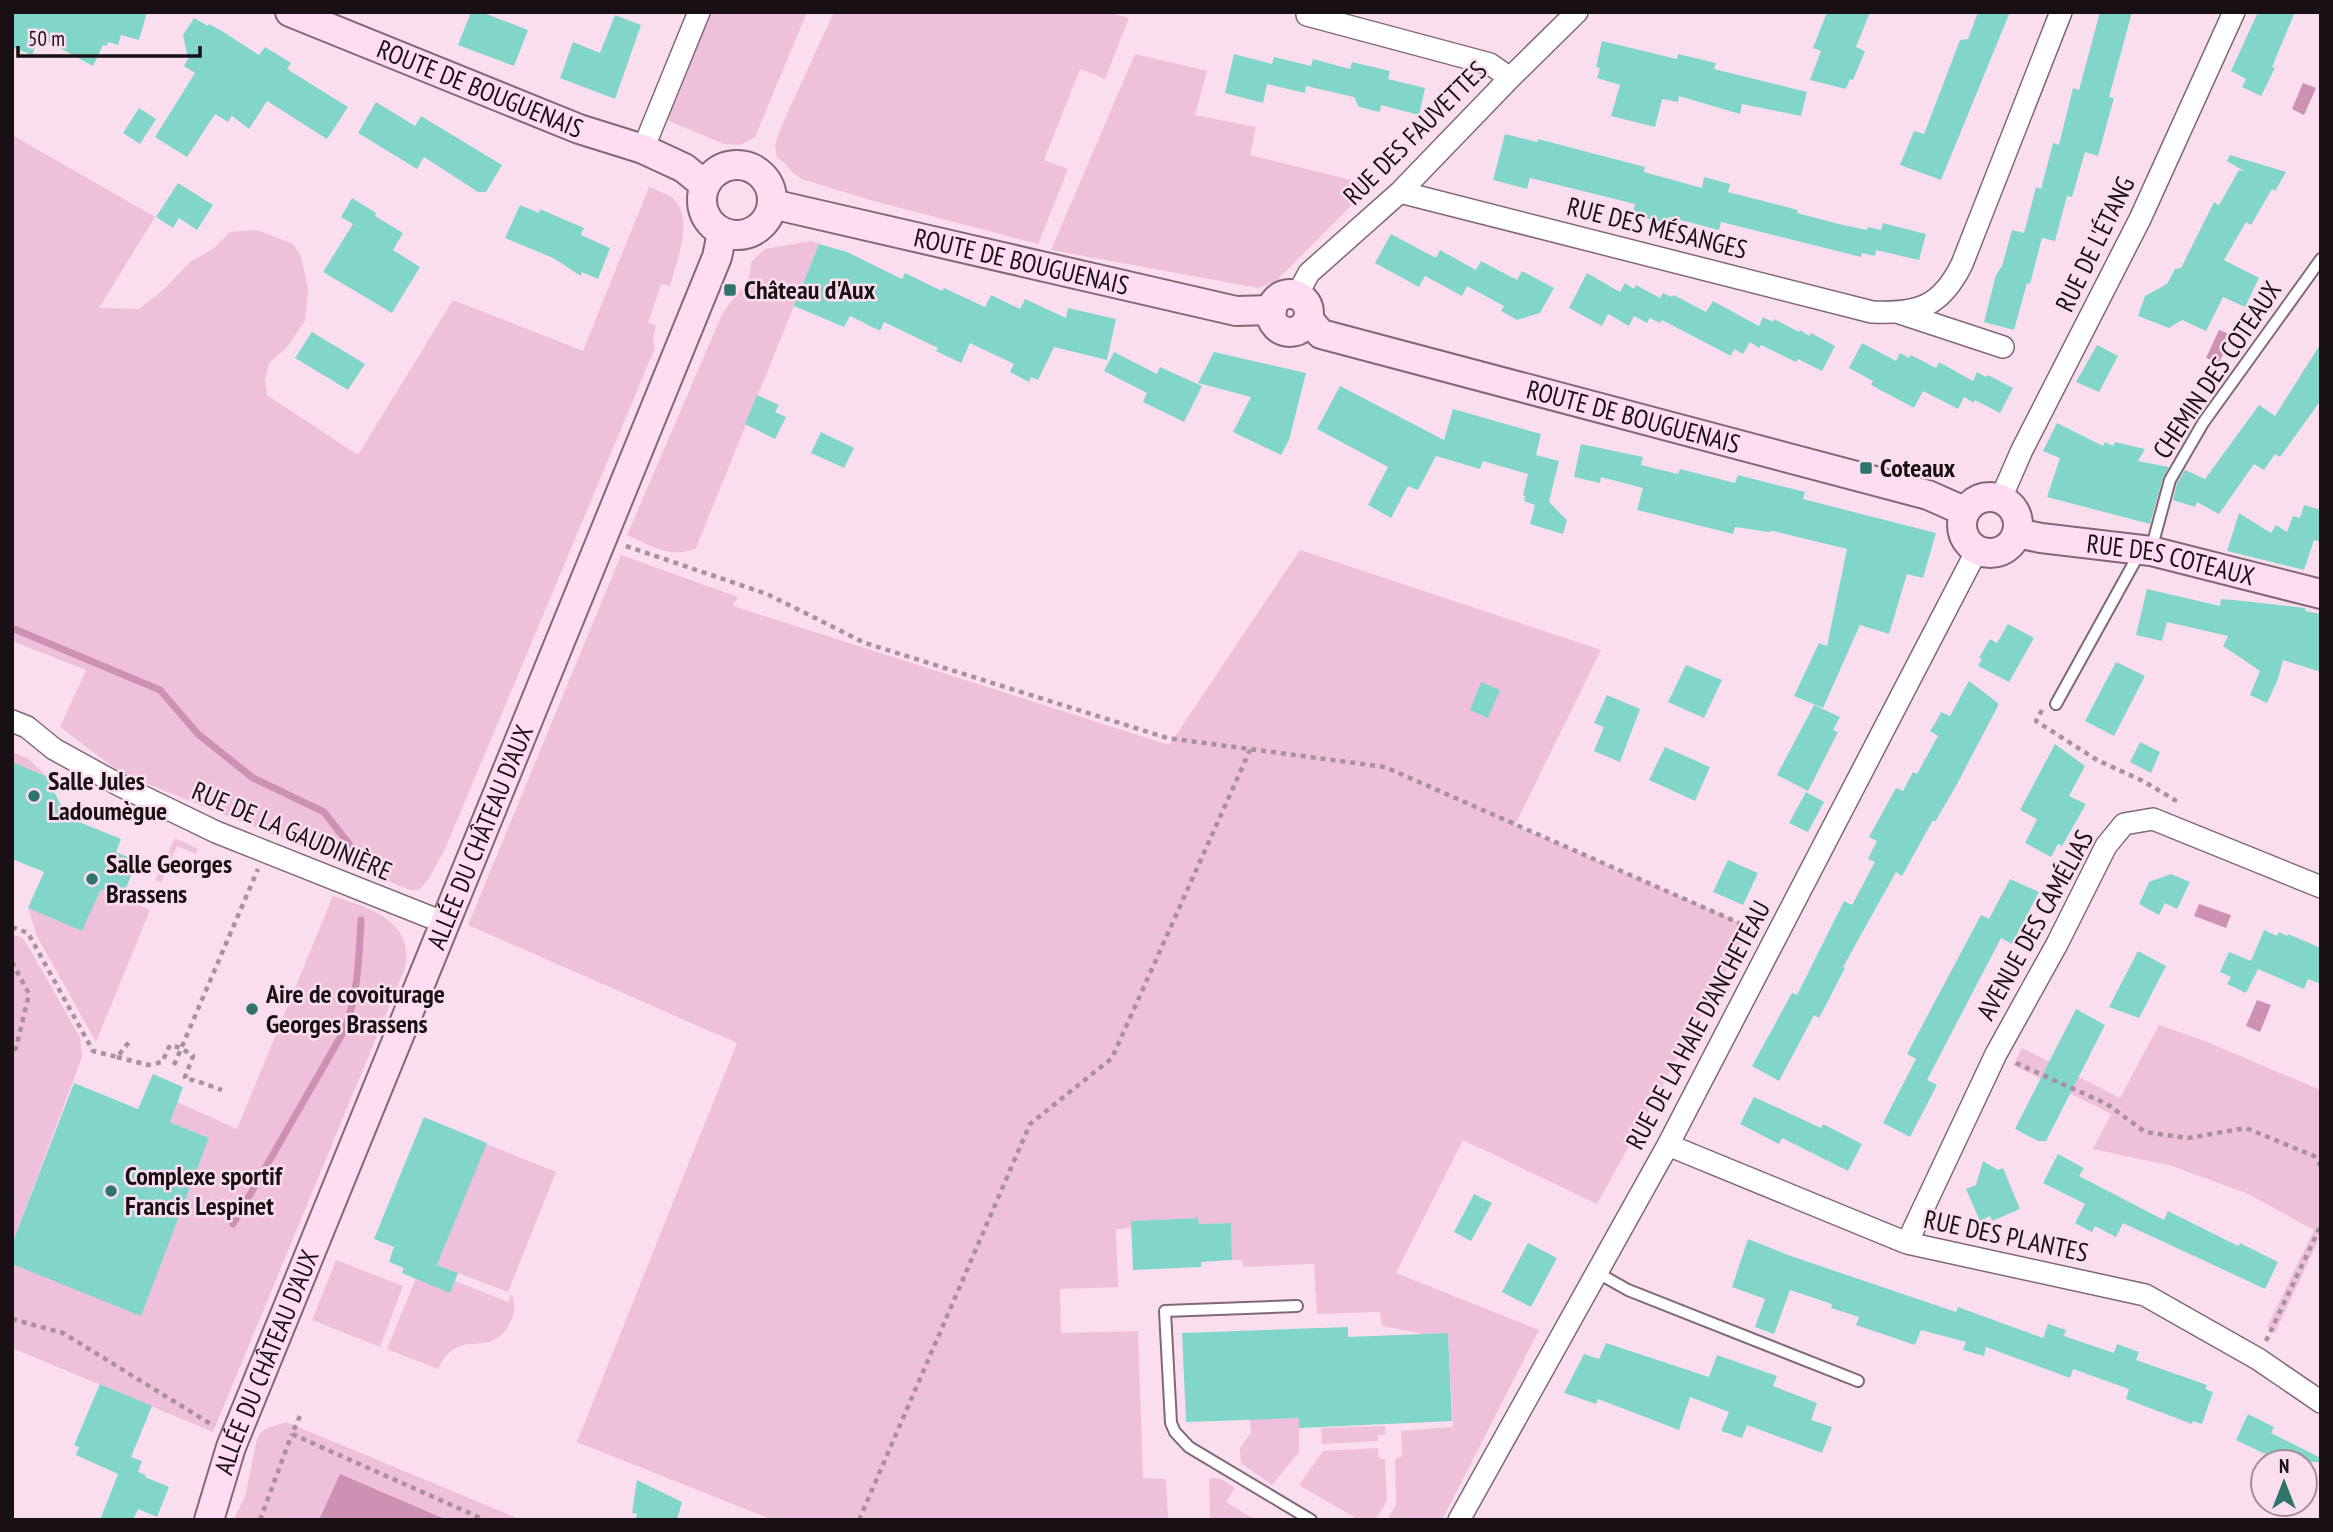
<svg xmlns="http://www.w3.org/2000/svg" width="2333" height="1532" font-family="'PT Sans Narrow',sans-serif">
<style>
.green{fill:#efc0da}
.water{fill:#cd91b4}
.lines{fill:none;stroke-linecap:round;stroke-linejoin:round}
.stream{stroke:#cd91b4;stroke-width:7}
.building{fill:#82d6c9}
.lane-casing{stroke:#816876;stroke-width:14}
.street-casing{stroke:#816876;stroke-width:24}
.secondary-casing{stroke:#816876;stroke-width:32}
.path{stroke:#a6919d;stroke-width:4.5;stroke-dasharray:5 5;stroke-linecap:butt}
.lane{stroke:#fff;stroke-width:10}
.street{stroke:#fff;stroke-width:21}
.secondary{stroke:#ffdcf2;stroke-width:28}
.poi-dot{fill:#2e746b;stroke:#fbdeee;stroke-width:2.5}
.labels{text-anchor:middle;stroke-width:5;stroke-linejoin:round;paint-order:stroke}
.street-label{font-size:26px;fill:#191015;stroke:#fbdeee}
.poi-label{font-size:26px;font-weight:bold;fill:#191015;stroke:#fbdeee;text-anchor:start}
</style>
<rect width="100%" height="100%" fill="#fbdeee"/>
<path class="green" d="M707,12H807L755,137L740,145L724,144L662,118Z
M834,12H1108L1129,18L1105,79L1080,69L1044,160L1068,169L1038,244L870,200L802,179C790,173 788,163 777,158L775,145L781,127Z
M1135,54L1207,71L1195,115L1256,127L1250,155L1372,185L1275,282L1258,288L1051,250Z
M12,135L155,217L99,308L139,309L162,291L190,262L213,249L230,232L257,230L293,244L301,257L308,289L305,321L287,347L269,363L265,379L267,395L358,455L453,300L583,351L649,187C655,190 664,192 670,196C697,215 676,261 670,286L661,284L648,323L656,325L653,340L655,348L445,849L428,880L419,890H411L405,888L121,773L60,727L86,670L12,641Z
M811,241L819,244L696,548C672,560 649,545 627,535L721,317C730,298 753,285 751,262L765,249Z
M1300,550L1601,650L1515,825L1750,927L1597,1204L1463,1140L1396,1273L1539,1330L1442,1520H1387L1396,1505L1395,1459L1402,1456L1401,1431L1453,1427L1448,1333L1423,1334L1382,1326L1380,1312L1317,1314L1314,1264L1243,1267L1242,1260H1232L1231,1223L1199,1224L1197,1218L1132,1221V1228L1116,1229L1118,1287L1060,1289L1061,1333L1138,1331L1143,1478L1166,1479L1168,1520H773L577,1442L737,1043L468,925L621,555L738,597L733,606L1169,745Z
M12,752L29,759L46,776L12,762Z
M175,838L198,849L196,854L177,846L161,883L155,880Z
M101,889L150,910L96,1042L37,936L28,908L82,931Z
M333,896C368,908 415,920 405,968L213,1432L12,1348V1264L141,1315L209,1138L170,1122L177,1102L237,1129Z
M12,934L22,938L28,946L80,1037L82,1057L12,1244Z
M2159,1025L2202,1040L2321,1090V1235L2275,1333L2267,1327L2314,1230L2246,1193L2172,1166L2093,1149L2111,1114L2013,1065L2022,1048L2120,1098Z
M486,1144L556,1172L508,1292L437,1265Z
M336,1260L403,1286L380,1347L312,1320Z
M416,1278L450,1292L455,1281L508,1302L512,1294C515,1303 515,1312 511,1321C494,1356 471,1335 451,1351C445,1356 442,1362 438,1369L387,1349Z
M1299,1418V1452L1272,1485L1241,1463L1240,1448L1251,1433L1250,1419Z
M286,1422L522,1520H233L245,1497L257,1439C263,1426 274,1427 286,1422Z
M1385,1426V1435H1378V1441L1322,1444L1321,1428Z
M1378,1448V1456L1381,1459H1385L1387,1501L1375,1520H1353L1354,1517L1299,1485L1323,1451Z
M1209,1478L1221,1479L1235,1488L1226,1502L1256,1520H1210Z"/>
<path class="water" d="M2303,83L2316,88L2304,115L2292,109Z
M2219,330L2232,335L2219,363L2206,358Z
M2199,904L2231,915L2226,928L2194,916Z
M2257,1000L2271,1005L2260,1032L2246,1026Z
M340,1474L447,1520H319Z"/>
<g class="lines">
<path class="stream" d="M12,628L160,690L198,734L253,778L324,812L363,862
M233,1224L345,1029C358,993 359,958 361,920"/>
</g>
<path class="building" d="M12,12H147L139,40L121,35L118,45L108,42L107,46L103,45L93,66L39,37L32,55L12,47Z
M471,12H481L528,30L514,66L458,45Z
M1827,12H1870L1856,47L1865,51L1853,80L1850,79L1846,89L1810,80L1821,51L1813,48Z
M1978,12H2010L1941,180L1900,165L1914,131L1924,134L1960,40L1968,39Z
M2100,12H2132L2109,97L2114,98L2098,156L2085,152L2072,197L2067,196L2055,241L2042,238L2030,284L2027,283L2014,330L1984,322L1996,275L2002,266L2012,230L2024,233L2036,187L2041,189L2053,143L2059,145L2073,88L2079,90Z
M2258,12H2295L2272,67L2275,68L2261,96L2242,87L2246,79L2231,71Z
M615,15L641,25L615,99L560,78L573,42L600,53Z
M194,18L208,26L209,24L222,31L259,55L265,47L291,63L287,69L348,107L327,139L267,101L249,129L232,116L228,122L215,114L187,157L155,137L195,73L184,66L188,59L183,35Z
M1602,41L1677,59L1678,54L1716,63L1714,69L1807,92L1801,116L1742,104L1740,114L1679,96L1678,102L1662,99L1655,127L1611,116L1620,85L1597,78L1600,68L1596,67Z
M1234,54L1272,64L1274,57L1311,66L1313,59L1350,69L1352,62L1390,71L1388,79L1425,88L1419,115L1381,105L1380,112L1359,107L1354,97L1306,86L1305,93L1267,84L1263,103L1225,93Z
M376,102L415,126L421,116L502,165L486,192H478L424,157L417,169L358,133Z
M139,108L156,119L140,144L123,133Z
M1505,134L1537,142L1538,139L1645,167L1644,172L1702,188L1704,177L1730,184L1728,192L1798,210L1797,213L1839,224L1867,230L1868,227L1881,230L1883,223L1926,234L1919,260L1876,250L1875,256L1862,253L1861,257L1721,222L1719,230L1669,217L1667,223L1633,215L1635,204L1530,178L1527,189L1493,180Z
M2230,155L2286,172L2275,191L2272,189L2251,225L2246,222L2224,260L2259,278L2245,307L2223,297L2206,331L2182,320L2169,328L2138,316L2145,296L2167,284L2175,269L2181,268L2214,202L2219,205L2239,170L2244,171L2227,161Z
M178,183L213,205L197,230L179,218L173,228L156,217Z
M352,198L376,213L375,216L403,233L393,250L420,267L392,313L323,272L353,224L341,217Z
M520,205L539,213L540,209L584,228L581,235L610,248L598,279L582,272L581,276L553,258L505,238Z
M1391,234L1436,258L1440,250L1476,270L1481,261L1517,280L1522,271L1554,288L1540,313L1517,320L1501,311L1504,306L1467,286L1462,296L1425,276L1419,287L1375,263Z
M819,244L847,252L902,279L905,273L942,291L944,288L985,307L991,295L1020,309L1025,299L1066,318L1068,308L1116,319L1107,360L1054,347L1038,380L1031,377L1029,382L1010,372L1014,364L970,343L961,363L936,351L938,348L884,322L880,331L850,316L844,327L794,306Z
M1587,273L1620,292L1625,283L1634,289L1636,285L1660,298L1663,293L1672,297L1674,295L1706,312L1713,301L1759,326L1763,317L1773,322L1774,319L1799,332L1800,330L1809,336L1811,333L1835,346L1822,371L1798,359L1796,362L1761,345L1759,348L1750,342L1743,354L1734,349L1731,356L1662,320L1660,323L1650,318L1647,323L1634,316L1629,326L1608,314L1602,326L1569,308Z
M312,332L365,364L348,390L295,358Z
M1862,343L1896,361L1900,353L1909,358L1911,355L1936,368L1939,362L1973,381L1977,372L1986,377L1988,375L2013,388L2000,413L1975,400L1974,403L1964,397L1958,409L1923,391L1914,408L1871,385L1873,381L1849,368Z
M2321,343V400L2280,457L2275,454L2264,470L2254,464L2219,514L2197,502L2195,507L2173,500L2177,483L2185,470L2205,479L2259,405L2275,416Z
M2097,345L2118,356L2099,392L2076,382Z
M1114,352L1157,374L1160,367L1202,386L1184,422L1143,402L1147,393L1104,371Z
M1214,352L1306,373L1289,440L1281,455L1233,432L1251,397L1198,383Z
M1340,386L1444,440L1453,409L1541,434L1536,455L1559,461L1549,502L1567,520L1563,534L1530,524L1535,505L1524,501L1525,496L1523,495L1528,474L1483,461L1480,469L1436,456L1418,490L1408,486L1391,518L1368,505L1388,467L1317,429Z
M757,395L779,405L775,412L786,417L775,439L745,424Z
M2057,423L2103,446L2105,442L2113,446L2115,442L2145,449L2138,461L2169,467L2163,478L2150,524L2047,497L2060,458L2043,451Z
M821,432L854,448L844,468L811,453Z
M1581,444L1643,457L1641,465L1678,474L1680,469L1735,483L1738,475L1805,492L1803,499L1936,533L1923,578L1907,574L1889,634L1860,625L1823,708L1794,696L1819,643L1827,646L1847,549L1773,531L1769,532L1735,527L1733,534L1637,510L1643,488L1601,477L1600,483L1574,477Z
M2304,505L2321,510V542L2314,540L2304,570L2227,551L2239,513L2271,533L2276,525L2287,532L2293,516L2300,518Z
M2147,589L2220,606L2221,599L2234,600L2305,608V611L2321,614V672L2283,660L2278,679L2267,703L2250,695L2260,671L2223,646L2228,636L2167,622L2162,641L2136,635Z
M2008,624L2034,638L2009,682L1978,666L1982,659L1979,658L1990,639L1997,643Z
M2116,662L2145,676L2114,736L2085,721Z
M1686,665L1722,680L1704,718L1668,702Z
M1969,681L1998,703V706L1957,784L1935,822L1933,820L1902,876L1896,872L1843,967L1845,968L1819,1018L1814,1015L1779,1081L1752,1066L1792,993L1797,995L1844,901L1852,905L1875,862L1868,859L1877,841L1869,837L1896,788L1903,791L1913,772L1917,774L1938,736L1930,731L1936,722L1941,712L1950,716Z
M1481,682L1500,690L1488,718L1470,710Z
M1607,695L1640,709L1620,762L1594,751L1604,727L1594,723Z
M1814,705L1840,717L1833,730L1838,732L1808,791L1777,775Z
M2140,742L2160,752L2151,773L2130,762Z
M2055,744L2085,766L2069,796L2086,804L2062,846L2058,844L2051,857L2025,843L2037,819L2020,810Z
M1665,747L1710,767L1695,801L1649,780Z
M12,762L46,776L67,817L121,839L116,852L137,861L122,898L101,889L82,931L28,908L44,872L12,859Z
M1806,792L1824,802L1808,832L1789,823Z
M1728,860L1758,873L1743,905L1713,892Z
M2171,874L2190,882L2177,909L2165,903L2159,915L2139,904L2149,882Z
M2010,879L2039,892L2012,944L2001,938L1927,1080L1937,1085L1910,1137L1883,1123L1916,1059L1907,1054L1981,915L1989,919Z
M2264,930L2277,936L2279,932L2287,936L2288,934L2321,948V984L2308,979L2304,989L2258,969L2246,993L2227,984L2231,977L2220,972L2229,952L2251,961Z
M2138,951L2166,966L2139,1018L2109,1007Z
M2076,1009L2105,1025L2046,1141H2038L2015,1129Z
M153,1074L183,1087L170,1122L209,1138L141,1316L12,1264V1244L74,1083L138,1109Z
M1754,1097L1821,1128L1823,1124L1862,1144L1848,1171L1782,1138L1779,1144L1740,1124Z
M424,1117L487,1143L437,1265L458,1273L450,1293L402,1273L404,1268L389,1262L394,1247L374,1239Z
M2058,1154L2084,1168L2079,1176L2164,1220L2168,1211L2238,1246L2240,1243L2278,1262L2265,1289L2123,1223L2116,1237L2095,1226L2092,1232L2075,1223L2085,1204L2043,1183Z
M1983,1161L1998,1170L2003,1168L2020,1209L1992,1221L1990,1216L1980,1221L1966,1189L1976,1185Z
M1474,1194L1492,1203L1471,1241L1454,1232Z
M1198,1218L1199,1224L1231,1223L1232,1260L1201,1262V1267L1133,1270L1131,1221Z
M1748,1239L1788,1255L1956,1312L1958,1307L2043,1338L2048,1324L2066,1330L2064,1336L2114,1353L2117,1344L2139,1352L2136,1360L2207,1385L2205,1389L2213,1392L2202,1424L2193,1421L2192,1424L2126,1399L2129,1389L2073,1369L2070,1378L1986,1347L1984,1356L1963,1350L1966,1342L1921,1330L1915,1345L1856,1325L1859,1317L1831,1308L1832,1304L1790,1290L1774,1334L1755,1327L1765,1299L1732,1287Z
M1528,1243L1557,1258L1531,1307L1502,1292Z
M1348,1327V1337L1448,1333L1452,1421L1299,1428V1418L1186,1422L1182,1333Z
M1606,1343L1709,1377L1717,1355L1777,1376L1773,1386L1817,1403L1811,1420L1832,1427L1822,1453L1747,1425L1742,1438L1721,1431L1729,1412L1690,1397L1679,1430L1598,1399L1596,1404L1564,1393L1584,1354L1599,1359Z
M100,1384L152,1406L131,1457L142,1461L138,1472L146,1475L145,1477L169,1487L157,1517L138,1509L133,1520H100L118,1474L76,1455L79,1447L74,1445Z
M2248,1414L2274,1427L2271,1433L2321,1458V1462H2282L2236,1440Z
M637,1480L682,1502L677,1520H635L637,1514L632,1513Z"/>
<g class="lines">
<defs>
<path id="lane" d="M2151,550L2170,480L2203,423L2321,259
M2056,704L2140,552
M1596,1272L1628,1290L1858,1381
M1297,1306L1165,1311L1171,1423L1175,1432L1189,1447L1311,1520"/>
<path id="street" d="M1307,12V15L1490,64L1510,78
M643,149L699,12
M1400,192L1872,312C1918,314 1941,307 1962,264L2061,12
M1297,295L1309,273L1400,192L1510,78L1577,12
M1900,313L2003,347
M2001,498L2022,450L2140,219L2234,12
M12,721L27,727L54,749L121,786L216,832L445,923
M1668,1145L1907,1243L2145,1295L2258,1359L2321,1402
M1907,1243L1996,1054L2057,944L2106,846L2124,824L2153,819L2321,887
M1459,1520L1668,1145L1977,550"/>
<g id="secondary">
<path id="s1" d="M290,12L579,129L643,149L684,168L705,185"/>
<circle cx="737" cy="200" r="35"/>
<path id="s2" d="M772,204L1236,311L1272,310"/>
<circle cx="1290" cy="313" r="19"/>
<path id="s3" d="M1308,319L1321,334L1928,495L1964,511"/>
<circle cx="1990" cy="525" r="28"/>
<path id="s4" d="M2017,533L2041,538L2151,551L2321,594"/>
<path id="s5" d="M209,1520L231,1447L717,257L722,233"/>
</g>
</defs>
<use href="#lane" class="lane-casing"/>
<use href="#street" class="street-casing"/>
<use href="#secondary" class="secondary-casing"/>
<path class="path" d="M626,546L767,594L865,643L1167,738L1385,767L1755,930
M2042,710L2036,721L2097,760L2143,781L2175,800L2174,804
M12,927L28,933L93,1051L117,1057L129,1042
M12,962L29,994L16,1048L12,1052
M117,1057L148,1065L162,1062L170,1045L181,1048L193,1056L185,1077L186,1080H194L222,1090
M2016,1063L2107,1104L2145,1132L2188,1138L2246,1128L2314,1156L2321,1166
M174,1065L258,869
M12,1319L63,1333L214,1426
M2266,1341L2321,1225
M300,1416L292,1434L485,1520
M260,1520L292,1434
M859,1520L1030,1124L1112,1058L1250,750"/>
<use href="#lane" class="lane"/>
<use href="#street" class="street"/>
<use href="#secondary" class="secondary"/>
</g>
<g class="poi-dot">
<rect x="723" y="283" width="14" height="14" rx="3.5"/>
<rect x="1859" y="461" width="14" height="14" rx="3.5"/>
<circle cx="34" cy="796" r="7"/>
<circle cx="92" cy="879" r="7"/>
<circle cx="252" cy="1009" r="7"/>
<circle cx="111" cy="1191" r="7"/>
</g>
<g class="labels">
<g class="street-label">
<text dy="9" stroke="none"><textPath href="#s1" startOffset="205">ROUTE DE BOUGUENAIS</textPath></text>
<text transform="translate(1415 133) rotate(-45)" y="9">RUE DES FAUVETTES</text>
<text transform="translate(1657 228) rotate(14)" y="9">RUE DES MÉSANGES</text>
<text transform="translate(2095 244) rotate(-64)" y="9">RUE DE L'ÉTANG</text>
<text dy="9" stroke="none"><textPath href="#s2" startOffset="256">ROUTE DE BOUGUENAIS</textPath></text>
<text transform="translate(2217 370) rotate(-56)" y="9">CHEMIN DES COTEAUX</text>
<text dy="9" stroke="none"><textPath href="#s3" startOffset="343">ROUTE DE BOUGUENAIS</textPath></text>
<text dy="9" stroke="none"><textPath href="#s4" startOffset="156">RUE DES COTEAUX</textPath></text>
<text transform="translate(292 831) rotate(23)" y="9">RUE DE LA GAUDINIÈRE</text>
<text dy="9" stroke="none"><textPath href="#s5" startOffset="735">ALLÉE DU CHÂTEAU D'AUX</textPath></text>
<text transform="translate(2035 925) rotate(-61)" y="9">AVENUE DES CAMÉLIAS</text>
<text transform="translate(1698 1025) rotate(-62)" y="9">RUE DE LA HAIE D'ANCHETEAU</text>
<text transform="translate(2006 1236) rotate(12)" y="9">RUE DES PLANTES</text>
<text dy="9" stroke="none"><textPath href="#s5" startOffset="168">ALLÉE DU CHÂTEAU D'AUX</textPath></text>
</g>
<g class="poi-label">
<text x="744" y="299">Château d'Aux</text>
<text x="1880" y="477">Coteaux</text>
<text x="48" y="790">Salle Jules<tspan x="48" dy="30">Ladoumègue</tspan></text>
<text x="106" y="873">Salle Georges<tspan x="106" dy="30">Brassens</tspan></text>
<text x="266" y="1003">Aire de covoiturage<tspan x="266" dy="30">Georges Brassens</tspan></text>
<text x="125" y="1185">Complexe sportif<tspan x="125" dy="30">Francis Lespinet</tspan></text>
</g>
</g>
<rect width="2333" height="1532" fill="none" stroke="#191015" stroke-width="28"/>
<g transform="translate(2284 1483)"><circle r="33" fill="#fbdeee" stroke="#a18c97" stroke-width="2"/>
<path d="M0-5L12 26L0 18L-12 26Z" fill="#2e746b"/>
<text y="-10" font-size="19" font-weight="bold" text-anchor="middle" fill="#191015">N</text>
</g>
<path d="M18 46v10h182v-10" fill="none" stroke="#191015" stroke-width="3.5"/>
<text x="28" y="46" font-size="21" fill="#191015" stroke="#fbdeee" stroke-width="5" paint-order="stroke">50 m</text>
</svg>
